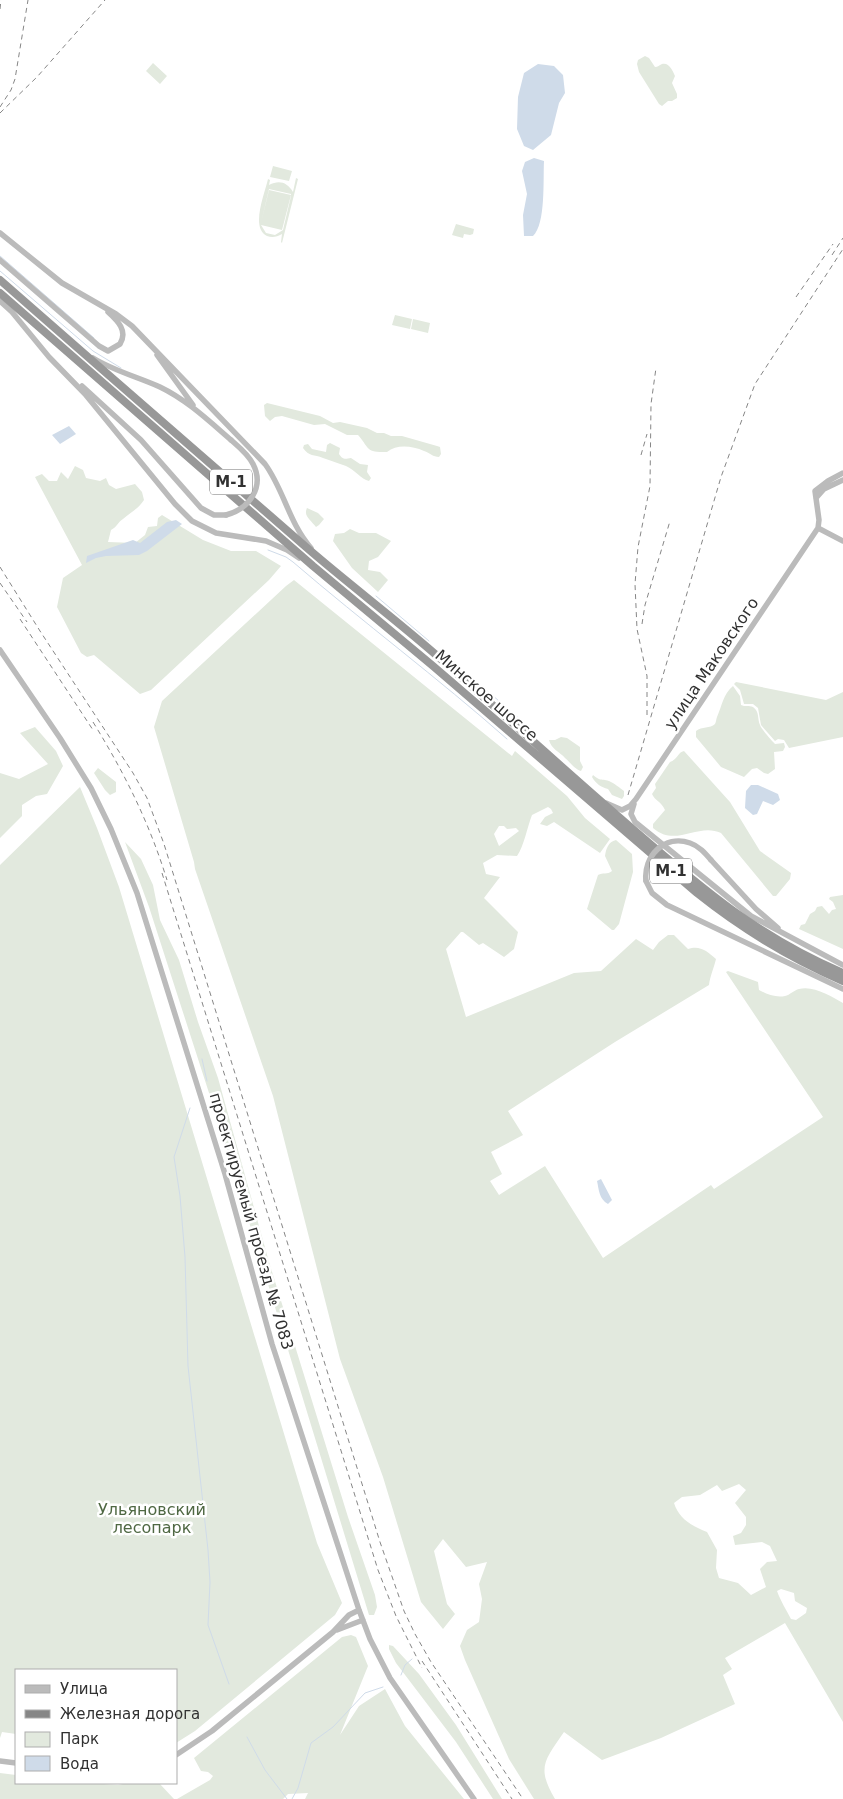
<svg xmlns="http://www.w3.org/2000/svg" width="843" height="1799" font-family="'DejaVu Sans',sans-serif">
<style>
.green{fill:#e2e9de;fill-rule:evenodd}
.water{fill:#cfdbe9}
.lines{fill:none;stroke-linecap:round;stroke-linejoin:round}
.stream{stroke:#cfdbe9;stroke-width:1}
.secondary{stroke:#bbb;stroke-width:5.5}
.highway{stroke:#989898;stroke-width:8}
.rail{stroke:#868686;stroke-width:1;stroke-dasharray:5 4;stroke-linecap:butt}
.secondary-bridge{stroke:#bbb;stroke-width:5.5}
.labels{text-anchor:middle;stroke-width:5;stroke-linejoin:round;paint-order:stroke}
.shield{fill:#fff;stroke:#6f6f6f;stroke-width:1}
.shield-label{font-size:15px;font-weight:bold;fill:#313131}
.street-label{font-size:16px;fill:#313131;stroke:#fff}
.park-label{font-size:16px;fill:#4f6843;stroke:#fff}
</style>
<rect width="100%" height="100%" fill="#fff"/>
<path class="green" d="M645,56L649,58L655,67C658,67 659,65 662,64C669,62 673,71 675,76L672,83L677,94V98L672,101H668L662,106L659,104L639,72L637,64L638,60Z
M153,63L167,76L160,84L146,71Z
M273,166L292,171L289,181L270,177Z
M296,178L298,179L282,243L281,242L282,234C277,237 272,238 267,236C250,228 265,193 268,179L270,180L269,185C279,180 287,182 293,192ZM269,189L291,194V196L283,230L275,235L266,233L261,225L282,230L291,195L269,190L261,223Z
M456,224L474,229L473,234L470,235L464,234L463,238L452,235Z
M395,315L412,319L410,329L392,325Z
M413,319L430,323L428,333L411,329Z
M267,403L320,416L333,423L340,422L367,428L377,433H384L391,436H402L437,446L440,447L441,454L439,457C433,457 430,453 424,451C412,446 397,444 387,452C365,453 369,447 358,435H347L325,424L314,425L282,416L275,417L270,421L265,416L264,405Z
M330,443L340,448L339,454C343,460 345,459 351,458L360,464L368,465L367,472L371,478L369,481C361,479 355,470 346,466C338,463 331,461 323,458C314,454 309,457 303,448L304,445L308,444L312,449L326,452L327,445Z
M75,466L83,470L86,478L100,481L106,478L109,485L116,489L135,484L142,492L144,500C138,509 131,512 123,519C118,522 117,527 111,530L108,542L135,543L145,535L148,527L157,526L158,518L162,515L203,540L231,551H256L281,566L269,580L151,690L140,694L94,655L87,657L81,653L57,607L63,578L82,565L35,477L42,474L49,481H57L61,472L68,479Z
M307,508L318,513L324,519L319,525L316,527C311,520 303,516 307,508Z
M350,529L359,533H376L391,541L378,557L369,561L368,570L380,572L388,580L378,592L352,568L333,541L335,534L344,533Z
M294,580L512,756L515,751L567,796L585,818L610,839L600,853L554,822L547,826L540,824L545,817L553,813L551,809L548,807L532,815C527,828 524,846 517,856L497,855L483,863L486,874L500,877L484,898L518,932L514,949L504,957L483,943L479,945L463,932H461L446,949L466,1017L574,973L601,971L636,939L653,950L659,942L668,935H674L688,949C700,945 707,951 716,959C714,968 710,976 709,985L615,1042L508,1111L523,1135L491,1152L502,1174L490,1181L499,1195L545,1166L603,1258L711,1185L714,1189L823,1117L726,972L728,971L758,982L759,990C766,994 776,998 785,996C790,995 794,990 799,989C813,985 831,996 843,1003V1722L785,1623L725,1658L732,1669L723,1675L735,1704L661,1738L602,1760L564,1732C545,1760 536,1767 555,1799H534L509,1759L465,1660L460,1646L467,1630L479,1622L482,1599L479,1584L487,1562L466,1567L443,1539L434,1551L447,1604L455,1614L443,1629L421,1602L383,1477L340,1359L273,1096L195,869L194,862L154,727L162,701L286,586ZM499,826H504L507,829L516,828L519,831L499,846L494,834ZM739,1484L746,1490L735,1503L746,1517V1525L741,1533L733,1536L735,1545L762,1542L770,1546L777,1561L767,1562L760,1569L766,1587L751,1595L738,1583L719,1578L716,1568L717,1550L707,1532C692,1526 679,1519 674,1503L682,1497L700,1495L717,1485L722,1491ZM781,1589L794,1593L795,1601L807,1608L806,1613L796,1620L791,1619C786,1609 781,1602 777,1591Z
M736,682L826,700L843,692V737L789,748L784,740L778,739L775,741L761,725L758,708L753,704H744L740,690L734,684Z
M733,686L740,696L741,705C745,707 749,705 753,707C760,712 757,719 760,725C762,730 771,740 775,744L784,743L785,747L783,751L774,752L775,769L768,774L764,773L757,768L752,769L744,777L721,767L696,737V731C702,726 710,729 715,724C716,722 716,720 717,717C722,706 723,694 733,686Z
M35,727L56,751L63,766L47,794L36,796L22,805V816L0,838V773L19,779L48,764L20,733Z
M561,737L567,738L580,747V761L583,767L581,771C573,768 571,763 565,758C560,752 551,749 549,740H555Z
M684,751L730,802L760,851L791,873L790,879L776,896H773L721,833C698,822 676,848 653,828V824L665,810C661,801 655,801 652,794L656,788L655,784L670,762C677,760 678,752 684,751Z
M98,768L116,782V792L110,795L105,790L94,773Z
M593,775C602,782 600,778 609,781C614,783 620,788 624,791V796L622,799L612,795L608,789C601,787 596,784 592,777Z
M80,787L97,828L119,887L317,1543L342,1603L335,1615L195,1731L176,1743V1670H16V1734L2,1732L0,1738V865Z
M616,840L632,854L633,872L619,924L614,930H612L587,909L598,875C603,872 607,875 612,871L605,856C606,849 608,842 616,840Z
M125,842L141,859L153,885L160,920L179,960L198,1022L218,1078L269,1262L348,1517L375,1595L377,1607L374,1615H369L220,1127L149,907Z
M843,895V949L799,929L801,925L805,924L810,914L815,911L817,907L822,906L829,914L832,910L836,909L833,902L829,899L830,897Z
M351,1635L356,1637L368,1666L340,1735L359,1706L385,1689L405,1726L464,1799H305L308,1793L288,1794L283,1799H177L210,1780L213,1776L208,1772L201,1771L194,1758L342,1637Z
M389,1645L393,1646L419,1674L456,1725L502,1799H493L456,1742L396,1663L389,1649Z
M0,1773L16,1775V1783H89L118,1785L128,1783H159L174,1799H0Z"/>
<path class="water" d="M538,64L554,66L563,75L565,93L559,103L551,135L533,150L524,146L517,129L518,97L524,73Z
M534,158L544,161C543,179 546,224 533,236H524L523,215L527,194L522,171L525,162Z
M69,426L76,434L60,444L52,435Z
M176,520L182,524L147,551L139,555L106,556L96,558L86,563L87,556L133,540L140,543L167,522Z
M751,785H758L778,794L780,800L773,805L763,801L757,814L753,815L745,808L746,791Z
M601,1179L612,1200L608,1204C599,1199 599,1190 597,1181Z"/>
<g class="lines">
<path class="stream" d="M0,256L94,338
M0,271L93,351L121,368
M268,550L286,557L293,562C364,623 438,678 507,739
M376,596L429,641
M446,655L522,721
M202,1059L207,1081
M190,1108L174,1157L180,1196L185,1257L188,1366L208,1550L210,1582L208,1625L229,1684
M401,1675L405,1665L412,1659
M247,1737L265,1770L287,1799
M292,1799L298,1788L311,1743L333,1727L365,1693L383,1687"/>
<path class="secondary" d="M0,233L62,283L116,314L132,326L265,464C284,490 289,523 311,548
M0,260L99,346L108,351L120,344C128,331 118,321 108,312
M0,301L12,312L49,357L85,394L175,504L192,521L216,533L266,541L287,550L299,558
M157,355L193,405
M93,358C114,371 138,377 160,387C187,400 209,421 231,440
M82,386L141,440L201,508L214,515H226
M816,498L824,489L843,480
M818,528L843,541
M0,650L60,738L91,788L111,829L137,893L225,1174L272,1344L359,1610L370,1639L390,1678L474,1799
M606,803L622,810L630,806L636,799L818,528L819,520L815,491L828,481L843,473
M634,804L631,814L635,822L751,916L843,965
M711,860L756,909L778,928
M646,881L652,893L667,905L843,989
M337,1630L363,1620
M176,1755L212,1731L333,1632L349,1615L359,1610
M0,1761L16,1763"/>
<path class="highway" d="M0,280C102,369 204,459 306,547C351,586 398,621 442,660C506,717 570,775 635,831C702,889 760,938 843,973
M0,293L313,566L433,666L697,893C742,929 790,958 843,981"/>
<path class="rail" d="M0,9L1,0
M0,107L11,90L15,79L28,0
M0,113L37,77L105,0
M832,255L843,238
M796,297L833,244
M641,455L647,434
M0,567L40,631L133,773L147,798L164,844L380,1542L404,1611L415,1634L431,1662L523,1799
M0,583L27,622
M20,619L93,730
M642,624L645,605L670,521
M647,715V676L637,629L635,584L638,547L650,486L651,404L656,368
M93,722C125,774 149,822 167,880
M628,795L721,477L755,384L843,249
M162,873L378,1570L396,1616L422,1668
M422,1661L512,1799"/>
<path class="secondary-bridge" d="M226,515C249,509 265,487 253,464C248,454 239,447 231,440
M646,881C643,857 664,834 690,843C699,846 705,853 711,860"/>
</g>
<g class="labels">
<g class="shield">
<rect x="210" y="469.5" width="42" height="25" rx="4"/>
<rect x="650" y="858.5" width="42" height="25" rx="4"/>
</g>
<g class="shield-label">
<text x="231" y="487">М-1</text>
<text x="671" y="876">М-1</text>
</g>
<g class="street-label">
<text transform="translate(711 663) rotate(-56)" y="6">улица Маковского</text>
<text transform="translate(487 695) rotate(41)" y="6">Минское шоссе</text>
<text transform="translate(252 1221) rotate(74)" y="6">проектируемый проезд № 7083</text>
</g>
<g class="park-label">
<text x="152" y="1515">Ульяновский<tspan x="152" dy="18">лесопарк</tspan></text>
</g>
</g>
<rect x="15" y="1669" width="162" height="115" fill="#ffffff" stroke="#adadad"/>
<rect x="25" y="1685" width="25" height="8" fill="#bbbbbb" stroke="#adadad"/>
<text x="60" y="1694" font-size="15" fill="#313131">Улица</text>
<rect x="25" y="1710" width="25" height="8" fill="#868686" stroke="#adadad"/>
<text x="60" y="1719" font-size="15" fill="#313131">Железная дорога</text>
<rect x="25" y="1732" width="25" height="15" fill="#e2e9de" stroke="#adadad"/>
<text x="60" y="1744" font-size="15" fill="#313131">Парк</text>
<rect x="25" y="1756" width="25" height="15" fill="#cfdbe9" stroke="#adadad"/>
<text x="60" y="1769" font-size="15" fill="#313131">Вода</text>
</svg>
